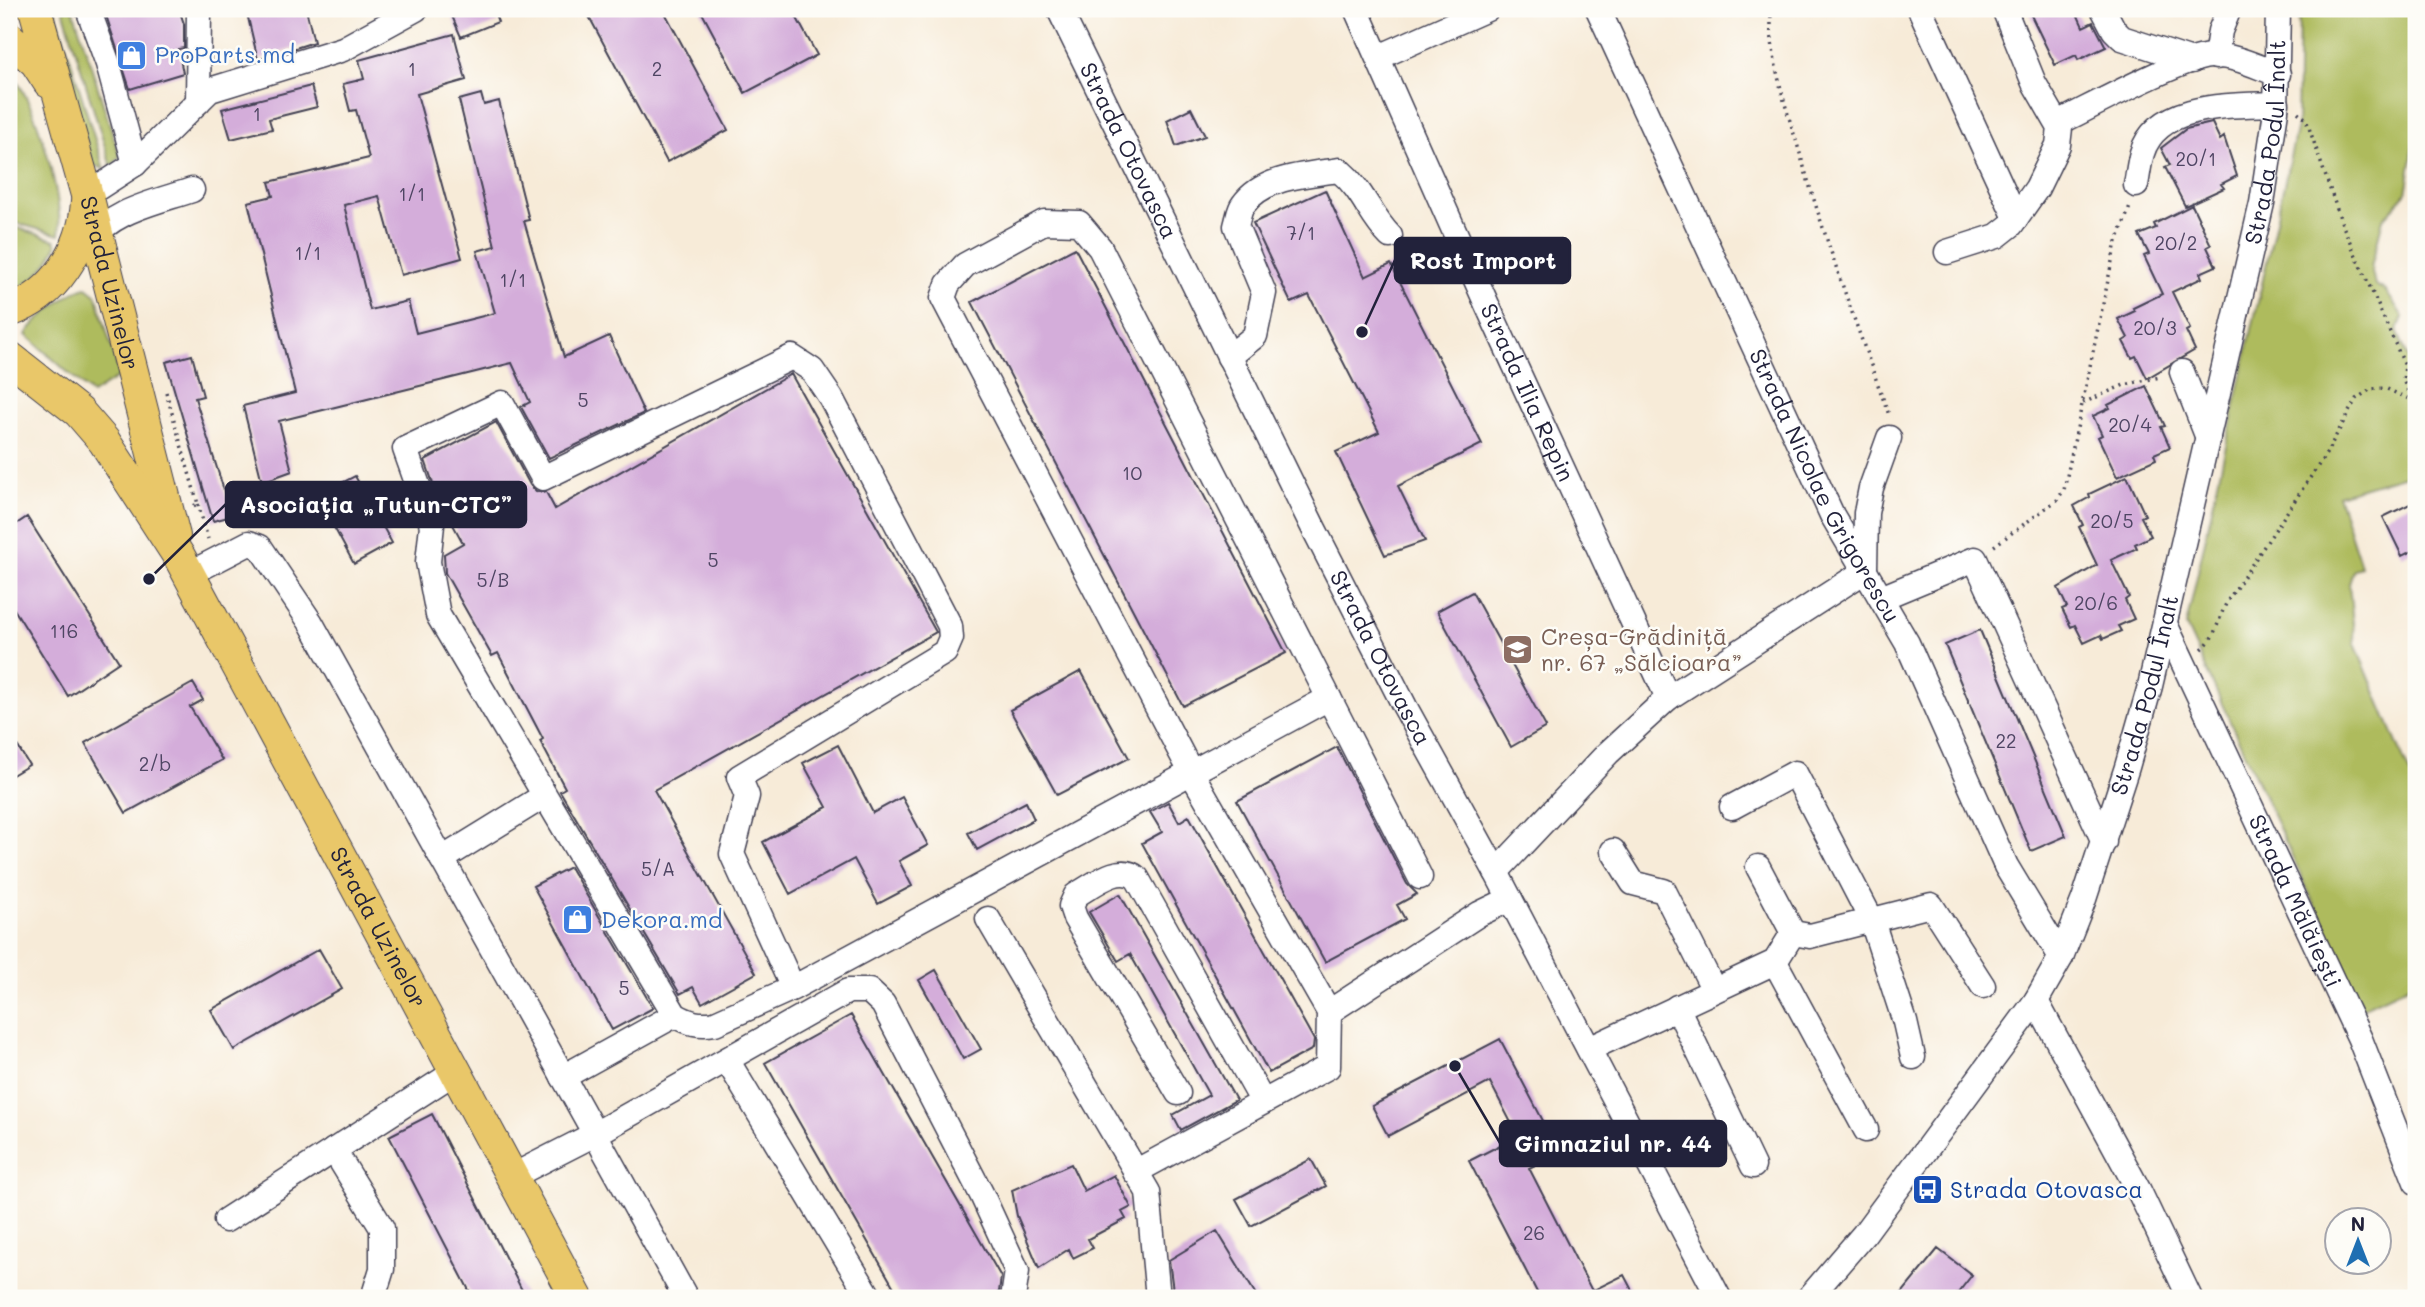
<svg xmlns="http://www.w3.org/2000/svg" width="2425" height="1307" font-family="Mali,sans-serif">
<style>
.green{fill:#aebb5d;stroke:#686e4c;stroke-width:2}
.building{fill:#d4adda}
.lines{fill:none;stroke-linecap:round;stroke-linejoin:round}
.minor-casing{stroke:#424053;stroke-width:27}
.major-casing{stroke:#424053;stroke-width:34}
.path{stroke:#424053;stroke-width:3.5;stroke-dasharray:2 5;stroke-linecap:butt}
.minor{stroke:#fff;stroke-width:24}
.major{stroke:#e9c769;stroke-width:32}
.labels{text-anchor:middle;stroke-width:5;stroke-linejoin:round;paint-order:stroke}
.number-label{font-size:19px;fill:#4e4563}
.shop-label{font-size:23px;fill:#366cbe;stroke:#fdfcf7;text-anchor:start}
.street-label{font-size:23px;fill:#22223b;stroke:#fdfcf7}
.education-label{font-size:23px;fill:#785e54;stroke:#fdfcf7;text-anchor:start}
.transit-label{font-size:23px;fill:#164399;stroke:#fdfcf7;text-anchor:start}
.leader{fill:none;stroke:#22223b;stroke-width:2.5}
.callout-dot{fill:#22223b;stroke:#fdfcf7;stroke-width:2.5}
.callout{fill:#22223b;stroke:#22223b;stroke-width:2.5}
.callout-label{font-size:24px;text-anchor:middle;font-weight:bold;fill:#fff}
</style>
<rect width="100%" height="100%" fill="#fdfcf7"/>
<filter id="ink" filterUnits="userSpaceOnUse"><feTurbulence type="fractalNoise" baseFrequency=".0143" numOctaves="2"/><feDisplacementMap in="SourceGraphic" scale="14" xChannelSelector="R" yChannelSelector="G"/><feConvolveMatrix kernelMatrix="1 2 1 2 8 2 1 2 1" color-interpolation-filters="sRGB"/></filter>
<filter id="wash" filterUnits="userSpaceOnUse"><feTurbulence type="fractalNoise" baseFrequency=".00686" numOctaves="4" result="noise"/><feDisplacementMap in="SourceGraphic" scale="28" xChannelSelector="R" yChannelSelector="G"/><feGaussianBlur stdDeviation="1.57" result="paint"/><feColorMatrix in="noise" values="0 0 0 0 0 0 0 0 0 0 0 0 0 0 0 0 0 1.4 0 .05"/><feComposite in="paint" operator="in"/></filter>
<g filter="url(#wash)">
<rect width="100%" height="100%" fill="#f7ebd8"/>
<path class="green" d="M49,9H55L104,169L93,165Z
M63,9H73L120,157L111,167Z
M2299,9H2416V132L2406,194L2383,219L2371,267L2375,285L2385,290L2403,317L2397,331L2416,377V414L2406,418L2416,444V472L2338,495L2361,566L2353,571L2349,584L2355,644L2416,788V982L2362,1008L2186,626L2297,126Z
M9,70C35,98 64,198 59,235L9,221Z
M9,225L55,240L57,245C47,267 33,285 9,291Z
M87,287L96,294L120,376L92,394L26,335C31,323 74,288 87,287Z"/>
<g id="blocks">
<path class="building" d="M104,9H179L184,24V48L178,49L183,73L130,89Z
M246,9H306L314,42L258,60Z
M449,9H493L498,22L461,37Z
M585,9H663L728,130L667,162Z
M700,9H792L817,55L745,93Z
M2028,9H2075L2083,27L2093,22L2106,47L2078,60L2076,55L2055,65Z
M454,34L466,80L417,94L462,258L401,275L379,196L344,205L370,310L408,301L416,333L495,313L477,251L495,246L459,100L481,94L484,105L499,101L529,220L524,221L564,357L609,336L644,413L549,458L521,407L530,402L512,363L279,421L292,471L262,482L243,406L295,393L248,202L273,196L269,182L369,158L356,110L350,111L343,84L364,79L359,60Z
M311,86L317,107L269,119L272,129L231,139L222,109Z
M1191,108L1205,136L1176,146L1167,120Z
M2212,123L2220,140L2224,137L2237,176L2221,184L2224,188L2185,206L2165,167L2170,165L2161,148L2186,129Z
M1325,190L1365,277L1391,264L1482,444L1398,486L1425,541L1385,555L1336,452L1379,432L1309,295L1291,303L1253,223Z
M2192,205L2211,245L2207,247L2216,266L2200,273L2202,278L2172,292L2190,329L2186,331L2195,350L2147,378L2136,356L2132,358L2123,341L2128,338L2118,319L2135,311L2133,308L2162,294L2144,256L2149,254L2139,235L2156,228L2154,224Z
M1075,248L1286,653L1183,706L972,302Z
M192,355L203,396L195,398L232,516L213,521L166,362Z
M791,374L936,632L654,790L756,973L702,1003L693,987L680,994L560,791L565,788L540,741L543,739L498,653L492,656L445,573L444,554L463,543L437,495L425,460L496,422L530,485L536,491L546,492L555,509Z
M2146,386L2165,426L2161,427L2170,447L2154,454L2156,459L2117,477L2098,437L2102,435L2093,416L2110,408L2108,405Z
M355,476L392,543L354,564L317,496Z
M2127,476L2145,515L2141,517L2151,536L2135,544L2137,548L2111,560L2129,597L2125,600L2134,619L2118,626L2121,631L2103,639L2101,635L2084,643L2075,625L2071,627L2062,609L2067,607L2058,588L2097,565L2079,527L2083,525L2074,506L2090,497L2089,494Z
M2416,501V549L2402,556L2383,517Z
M27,517L119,662L68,696L9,601V529Z
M1472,592L1546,727L1511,747L1437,611Z
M1980,630L2066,836L2031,851L1945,645Z
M1081,671L1129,758L1057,795L1010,710Z
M193,683L203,700L190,707L222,760L126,813L85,743Z
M9,732L29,765L9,777Z
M838,745L873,813L902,797L928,845L899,861L912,886L878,904L854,859L790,894L763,842L827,807L803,763Z
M1337,747L1407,884L1417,894L1397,905L1405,919L1325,962L1237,801Z
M1026,802L1034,819L977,850L968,833Z
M1168,802L1179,822L1189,816L1314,1040L1313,1049L1269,1073L1142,843L1162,832L1150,812Z
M570,867L653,1008L612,1030L533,886Z
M1120,894L1236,1100L1181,1130L1173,1115L1209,1095L1130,954L1118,961L1089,912Z
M319,949L342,989L234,1050L211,1010Z
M936,970L981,1049L963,1059L919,980Z
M851,1015L1001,1277L999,1292L989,1298H900L765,1063Z
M1500,1039L1560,1153L1529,1168L1592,1291L1624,1275L1636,1298H1540L1469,1161L1518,1136L1490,1082L1388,1136L1372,1106Z
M432,1114L526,1298H473L389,1136Z
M1311,1159L1326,1186L1251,1226L1236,1199Z
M1071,1164L1084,1191L1114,1175L1131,1207L1122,1212L1126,1219L1088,1239L1093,1248L1073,1258L1069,1249L1039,1268L1017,1216L1012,1190Z
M1217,1231L1258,1298H1174L1169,1260Z
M1938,1249L1972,1275L1954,1298H1898Z"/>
</g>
</g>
<g filter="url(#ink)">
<use href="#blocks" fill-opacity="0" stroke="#424053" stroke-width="2"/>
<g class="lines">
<defs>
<g id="minor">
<path d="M88,9L108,64L135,164"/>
<path id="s1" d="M1059,9L1312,525L1405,707L1496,872L1719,1298"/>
<path id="s2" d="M1356,9L1488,307L1668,698"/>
<path id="s3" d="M1598,9L1832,515L1907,643L2006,866L2061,957"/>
<path d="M1920,9L2016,218"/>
<path d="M2103,9L2114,30L2122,38L2192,61"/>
<path d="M1379,57L1487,9"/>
<path d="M2216,57L2220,31L2229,9"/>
<path d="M198,102L199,9"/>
<path d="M2058,123C2091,107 2178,59 2210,56C2233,54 2257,67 2278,74"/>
<path d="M2136,185C2138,175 2139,163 2142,153C2158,101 2234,106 2277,104"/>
<path d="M87,195L135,164L210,90L343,49L416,9"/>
<path d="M87,244C112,210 153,203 192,190"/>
<path d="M1947,252L1997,236L2011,225L2037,188L2058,145L2060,128L2034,83L2004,9"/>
<path d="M1229,357L1255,336L1264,293L1236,226C1238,220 1239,210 1243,205C1263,176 1308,175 1339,170C1364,191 1369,215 1390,236"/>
<path d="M2182,372L2208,438"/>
<path d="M189,574L249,543L260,547L311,623L595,1134L511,1177"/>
<path d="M1881,598L1975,559L2104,842"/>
<path id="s4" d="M2165,624L2360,1039L2416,1182"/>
<path d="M1732,807L1795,773L1872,921L1905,1022L1913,1057"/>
<path d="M1613,851L1633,883L1664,891L1714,990"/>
<path d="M442,859L544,796"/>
<path d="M1496,872L1608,753L1668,698L1865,571L1866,513L1871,488L1889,438"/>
<path d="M988,919L1148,1192L1158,1298"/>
<path d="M1793,933L1810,936L1931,905L1983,986"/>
<path d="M1775,962L1866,1130"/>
<path d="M793,988L732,854L747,796L739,777L945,652L951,638L950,626L831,398L812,370L792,357L543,478L502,403L405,449L432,525L428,562L438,615L675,1015C689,1023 699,1026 715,1023L793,988L1329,698L1420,877"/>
<path d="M2036,1001L2139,1191L2190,1298"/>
<path d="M1677,1007L1753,1166"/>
<path d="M1329,1012L1479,914L1510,899"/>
<path d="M1589,1049L1775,962L1793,933L1758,867"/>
<path d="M727,1060L870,1298"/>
<path d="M563,1077L675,1015"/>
<path d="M1178,1093L1075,918L1071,906L1076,895C1094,885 1119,863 1137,878L1263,1102"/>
<path d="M334,1150L382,1228V1269L373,1298"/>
<path d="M1135,1172L1328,1067L1329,1012L1191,772L943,298L948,284L965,265L1044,222L1079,223L1100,248L1329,698"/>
<path d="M226,1220L455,1072"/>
<path d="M686,1298L595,1134L848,991H869L883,1004L982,1195L1017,1271L1013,1298"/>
<path id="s5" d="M1809,1298L1864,1234L2036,1001L2061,957L2084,899L2127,767L2150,686L2262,203L2276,111L2278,9"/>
</g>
<g id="major">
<path id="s6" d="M35,9L87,195L174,536"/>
<path d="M9,38L36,62L49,82"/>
<path d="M9,311C55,296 84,249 87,202"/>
<path id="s7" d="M9,357L79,412L104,441L180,558L577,1298"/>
</g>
</defs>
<use href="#minor" class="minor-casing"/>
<use href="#major" class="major-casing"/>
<path class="path" d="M1771,9C1769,57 1785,105 1799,150C1825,240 1857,327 1889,415
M2298,112L2306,119L2342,224L2405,366L2403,380L2416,409
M166,392L198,504L193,506
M2083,403L2124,385L2160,377
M198,504L208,539
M1994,546L2057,500L2064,490L2115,247L2131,204
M2202,649C2217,636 2218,618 2228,600L2326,454L2356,399L2371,389L2385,388L2411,400"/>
<use href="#minor" class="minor"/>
<use href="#major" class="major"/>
</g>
</g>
<defs>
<symbol id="shop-square" viewBox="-11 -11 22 22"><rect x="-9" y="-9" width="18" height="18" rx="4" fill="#3f7fe0" stroke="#fdfcf7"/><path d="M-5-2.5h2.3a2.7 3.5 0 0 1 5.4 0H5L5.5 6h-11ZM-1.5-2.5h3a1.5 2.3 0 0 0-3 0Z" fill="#fff"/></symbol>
<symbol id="school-square" viewBox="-11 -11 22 22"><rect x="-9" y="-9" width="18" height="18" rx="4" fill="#8d6e63" stroke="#fdfcf7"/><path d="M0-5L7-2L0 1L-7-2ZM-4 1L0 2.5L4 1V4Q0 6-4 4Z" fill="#fff"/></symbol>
<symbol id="bus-square" viewBox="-11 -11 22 22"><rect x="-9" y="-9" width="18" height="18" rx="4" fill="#1a4fb4" stroke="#fdfcf7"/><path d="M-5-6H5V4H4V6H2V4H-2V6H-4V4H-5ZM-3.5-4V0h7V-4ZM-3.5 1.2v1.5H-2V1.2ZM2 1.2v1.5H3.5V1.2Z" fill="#fff"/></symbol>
</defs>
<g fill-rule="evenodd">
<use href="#shop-square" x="114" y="38" width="35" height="35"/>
<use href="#school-square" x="1500" y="632" width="35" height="35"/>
<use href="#shop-square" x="560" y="902" width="35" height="35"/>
<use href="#bus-square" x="1910" y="1172" width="35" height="35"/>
</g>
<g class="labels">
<g class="number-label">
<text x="412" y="76">1</text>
<text x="657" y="76">2</text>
<text x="257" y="121">1</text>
<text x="2196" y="166">20/1</text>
<text x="412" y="201">1/1</text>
<text x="1301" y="240">7/1</text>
<text x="2176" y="250">20/2</text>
<text x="308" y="260">1/1</text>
<text x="513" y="287">1/1</text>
<text x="2155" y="335">20/3</text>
<text x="583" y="407">5</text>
<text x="2130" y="432">20/4</text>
<text x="1132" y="480">10</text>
<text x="2112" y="528">20/5</text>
<text x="713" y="567">5</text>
<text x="493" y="587">5/B</text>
<text x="2096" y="610">20/6</text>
<text x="64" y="638">116</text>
<text x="2006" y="748">22</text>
<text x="155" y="771">2/b</text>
<text x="658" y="876">5/A</text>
<text x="624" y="995">5</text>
<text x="1534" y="1240">26</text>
</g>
<g class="shop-label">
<text x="155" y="63">ProParts.md</text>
<text x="601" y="928">Dekora.md</text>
</g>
<g class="street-label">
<text dy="8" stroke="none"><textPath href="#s5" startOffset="1267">Strada Podul Înalt</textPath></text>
<text dy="8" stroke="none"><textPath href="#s1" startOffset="158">Strada Otovasca</textPath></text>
<text dy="8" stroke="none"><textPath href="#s6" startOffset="284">Strada Uzinelor</textPath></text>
<text dy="8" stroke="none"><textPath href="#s2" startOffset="420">Strada Ilia Repin</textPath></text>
<text dy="8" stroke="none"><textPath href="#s3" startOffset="528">Strada Nicolae Grigorescu</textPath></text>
<text dy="8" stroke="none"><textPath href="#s1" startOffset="724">Strada Otovasca</textPath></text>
<text dy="8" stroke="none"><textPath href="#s5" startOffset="700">Strada Podul Înalt</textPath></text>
<text dy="8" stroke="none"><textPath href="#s4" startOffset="306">Strada Mălăiești</textPath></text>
<text dy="8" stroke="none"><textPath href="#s7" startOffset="686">Strada Uzinelor</textPath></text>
</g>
<g class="education-label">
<text x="1541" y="645">Creșa-Grădiniță<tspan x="1541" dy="26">nr. 67 „Sălcioara”</tspan></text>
</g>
<g class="transit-label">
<text x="1950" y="1198">Strada Otovasca</text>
</g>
</g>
<path class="leader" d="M1362 332L1395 260M149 579L226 504M1455 1066L1500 1143"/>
<g class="callout-dot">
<circle cx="1362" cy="332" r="7"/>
<circle cx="149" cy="579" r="7"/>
<circle cx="1455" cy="1066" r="7"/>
</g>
<g class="callout">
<rect x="1395" y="238" width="175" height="45" rx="7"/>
<rect x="226" y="482" width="300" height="45" rx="7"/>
<rect x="1500" y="1121" width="226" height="45" rx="7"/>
</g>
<g class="callout-label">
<text x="1483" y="269">Rost Import</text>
<text x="376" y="513">Asociația „Tutun-CTC”</text>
<text x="1613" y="1152">Gimnaziul nr. 44</text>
</g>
<rect width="2425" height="1307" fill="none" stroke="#fdfcf7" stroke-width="35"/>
<g transform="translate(2358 1241)"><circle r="33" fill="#fdfcf7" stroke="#a5a5ac" stroke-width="2"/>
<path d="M0-5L12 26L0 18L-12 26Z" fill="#1f6fb2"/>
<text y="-10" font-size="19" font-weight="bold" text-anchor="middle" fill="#22223b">N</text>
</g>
</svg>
